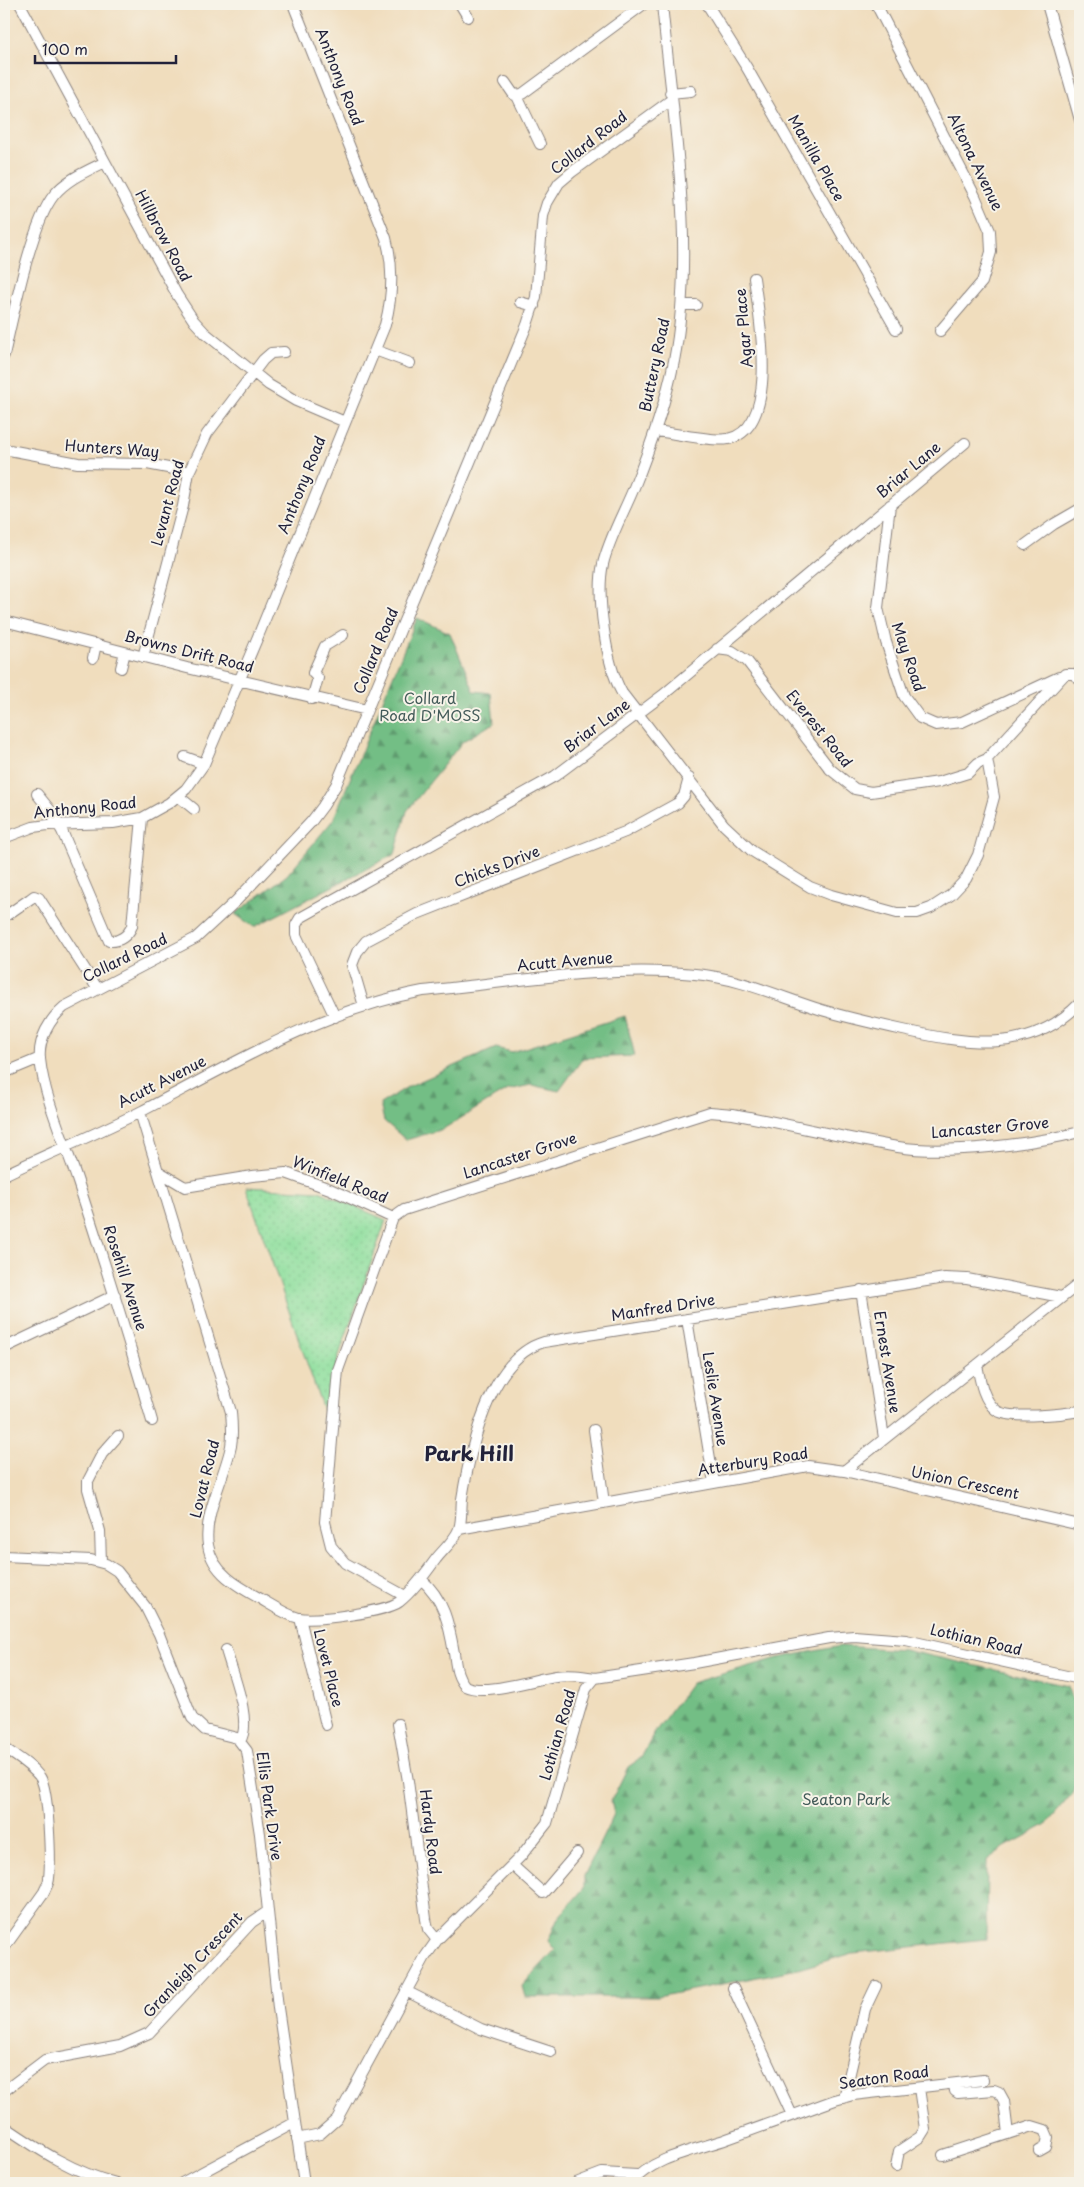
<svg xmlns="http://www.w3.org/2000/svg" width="1084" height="2187" font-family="'Playpen Sans',sans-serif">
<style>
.grass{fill:url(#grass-dots);stroke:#58806c}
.forest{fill:url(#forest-firs);stroke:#4a7060}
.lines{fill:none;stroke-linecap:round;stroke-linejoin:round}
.minor-casing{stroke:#89807c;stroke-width:12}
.minor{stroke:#fff;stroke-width:10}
.labels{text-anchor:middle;stroke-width:4;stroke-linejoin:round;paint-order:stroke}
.street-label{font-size:15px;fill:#22223b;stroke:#f7f3e8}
.park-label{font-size:15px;fill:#435b59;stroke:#f7f3e8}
.district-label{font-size:20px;font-weight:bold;fill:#22223b;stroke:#f7f3e8}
</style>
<defs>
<pattern id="grass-dots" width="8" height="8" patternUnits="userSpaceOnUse" patternTransform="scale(1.25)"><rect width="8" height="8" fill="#8fdf9e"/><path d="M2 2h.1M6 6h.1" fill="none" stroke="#7bbf89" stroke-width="1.8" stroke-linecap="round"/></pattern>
<pattern id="forest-firs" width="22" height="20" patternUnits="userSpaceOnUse" patternTransform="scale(1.25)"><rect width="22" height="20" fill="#73be85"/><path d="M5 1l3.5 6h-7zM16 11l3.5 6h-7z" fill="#5e9a6e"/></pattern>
</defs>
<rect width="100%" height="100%" fill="#f7f3e8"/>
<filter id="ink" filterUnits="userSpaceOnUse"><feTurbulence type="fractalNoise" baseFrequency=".02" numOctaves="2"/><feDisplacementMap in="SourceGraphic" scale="10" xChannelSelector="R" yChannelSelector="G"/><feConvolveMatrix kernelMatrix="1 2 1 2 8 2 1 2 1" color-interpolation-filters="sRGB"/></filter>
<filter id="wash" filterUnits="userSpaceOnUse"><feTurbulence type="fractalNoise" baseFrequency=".0096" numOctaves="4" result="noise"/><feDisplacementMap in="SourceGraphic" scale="20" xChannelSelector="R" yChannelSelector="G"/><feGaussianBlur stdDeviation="1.12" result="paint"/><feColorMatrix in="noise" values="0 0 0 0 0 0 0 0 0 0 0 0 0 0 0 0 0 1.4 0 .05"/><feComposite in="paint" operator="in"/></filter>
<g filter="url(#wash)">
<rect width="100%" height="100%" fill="#f0ddbd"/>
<path class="grass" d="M246,1187L319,1191L386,1220L338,1358L327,1421Z"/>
<path class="forest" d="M417,618L450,633L474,691L491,693L494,723L463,741L407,811L395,854L254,927L235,914L287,875L333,820Z
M625,1016L635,1056L583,1058L559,1091L531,1085L507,1090L443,1129L406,1140L384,1121L380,1104L409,1086L496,1048L512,1052Z
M841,1646L904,1650L1068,1686L1080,1719V1776L1071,1795L1046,1825L1005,1847L987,1860L986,1939L853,1953L798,1969L657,1997H525L522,1986L555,1950L548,1941L558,1918L584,1888V1876L614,1814L611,1801L628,1767L641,1758L655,1732L691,1683L778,1658Z"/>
</g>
<g filter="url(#ink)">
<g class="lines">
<defs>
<path id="minor" d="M20,4L177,295L194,321L205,333L269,385L296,401L345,422
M460,4L468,17
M662,4C673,119 696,247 674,361C665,406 650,448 633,490C623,514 609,539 603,564C596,595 606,665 622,693L724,825L752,851L810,887L831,895L897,913H917L931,908L951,895L966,879L978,855L994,797L987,759
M707,4L747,68L896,329
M876,4L975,196L990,231L991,252L982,282L940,331
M1047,4L1080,120
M505,82L514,95L522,94L644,4
M670,93L691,91
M517,96L540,144
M520,302L534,306
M682,305H696
M375,350L410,363
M4,355C13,317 31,223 54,195C67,179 87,171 105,162
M656,431C673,433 713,442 728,439C781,428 759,316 754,278
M4,449L78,463L147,464L189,472
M890,505L878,608L886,642L904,696L920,718L936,725L962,722L1059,677
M1025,545L1054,524L1080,509
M4,621L187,668L367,710
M717,649L732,651L747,661L830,769L855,789L871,792L939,782L968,773L978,763L987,759L1065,674H1073L1080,679
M143,657L183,506L189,472L207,434L263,360L271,353L284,352
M93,658L96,644
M121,668L125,652
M312,699L318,678L313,673L325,646L343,635
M185,757L204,764
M37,794L50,810L62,831L109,941C119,942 128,936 132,926L142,818
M178,796L194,809
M4,838L33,827L48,825L113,823L142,818L169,803L186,789L204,764L259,634L385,325C393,295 394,268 386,238L293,4
M4,917L30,899L34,896L39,898L97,988
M364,1006L352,965L357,952L366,941L417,914L625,832L678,803L684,796L689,778
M335,1017L296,935V925L300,918L555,776L663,695L965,443
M4,1073L40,1058
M140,1112L231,1412C232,1423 233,1435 231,1446C225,1476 203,1515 208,1545C212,1573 239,1587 261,1599C273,1606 286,1615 299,1618C316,1621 385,1612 399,1602C413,1591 425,1574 436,1559C443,1550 455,1540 459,1529C462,1520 461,1508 462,1499C470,1450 489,1358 544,1342L945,1278L967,1279L1061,1297
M158,1171L185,1187L252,1176L286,1173L330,1189L393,1218
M4,1175C49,1153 97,1134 142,1111C232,1064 322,1010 423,991C513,982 606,965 695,974C740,978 780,997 822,1010C849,1018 876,1024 903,1030C967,1044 1030,1055 1080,1003
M861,1290L884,1438
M687,1319L714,1483
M4,1348L115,1295
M977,1365C980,1380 983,1400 996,1410C1008,1420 1064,1414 1080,1411
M152,1421C129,1341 104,1261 78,1182C66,1145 44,1098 40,1059C38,1039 50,1019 64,1007L196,938L236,901L311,822L323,806L336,785L367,710L527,325L536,297L543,216L547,203L559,183L572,172L671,100
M594,1430L604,1503
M844,1471L1080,1283
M459,1529L808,1466L844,1471L1080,1525
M4,1556L91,1560L106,1564L117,1571L145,1606L159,1634L192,1718L205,1730L237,1738L247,1751L260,1834L278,2008L304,2183
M101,1562L100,1531L88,1489V1481L102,1454L118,1436
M421,1579C444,1599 449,1624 454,1653C456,1665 456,1676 465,1686C485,1696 534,1679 556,1676C570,1674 582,1676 595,1678
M405,1596L345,1563L331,1546L325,1522L338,1370L390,1226L393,1218L404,1210L710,1112L733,1114C788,1124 843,1138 898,1147C947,1155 1032,1144 1080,1132
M300,1618L326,1725
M226,1650C232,1672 253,1722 240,1741
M398,1724L408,1781L426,1919L428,1929L437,1940
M4,1748C17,1757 31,1765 40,1777C49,1790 51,1861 49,1878C49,1883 46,1887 44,1892L4,1948
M512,1865L543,1893L577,1853
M733,1988L792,2115
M406,1991L481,2029L551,2052
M954,2084L955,2091L958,2093L994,2090L999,2092L1004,2101L1008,2134
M4,2091L45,2060L120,2046L149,2033L252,1922L267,1912
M844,2098L865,2009L876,1986
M4,2126C39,2150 74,2173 116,2183
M297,2139L320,2134L337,2119L425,1957L437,1940L521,1856L547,1823L586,1689L595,1678L694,1663L829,1638L854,1636L906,1640L1080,1679
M943,2155L1032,2126L1045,2130L1048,2137L1046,2147L1039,2151
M896,2166L899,2151L920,2137L925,2129L919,2088
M182,2183L294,2123
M576,2183L602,2173L637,2175
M631,2183C653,2157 696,2150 727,2139C763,2126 799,2113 835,2100L853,2095L983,2080"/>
</defs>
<use href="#minor" class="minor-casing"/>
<use href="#minor" class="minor"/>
</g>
</g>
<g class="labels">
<g class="street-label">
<text transform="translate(339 77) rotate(68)" y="5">Anthony Road</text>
<text transform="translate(589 143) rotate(-38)" y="5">Collard Road</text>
<text transform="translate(816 158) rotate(60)" y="5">Manilla Place</text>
<text transform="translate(975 162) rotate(64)" y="5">Altona Avenue</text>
<text transform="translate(163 236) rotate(62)" y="5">Hillbrow Road</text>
<text transform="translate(744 328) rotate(-95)" y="5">Agar Place</text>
<text transform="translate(655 365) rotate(-78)" y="5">Buttery Road</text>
<text transform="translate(112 449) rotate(4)" y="5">Hunters Way</text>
<text transform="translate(909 470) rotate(-40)" y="5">Briar Lane</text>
<text transform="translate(302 485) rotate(-68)" y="5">Anthony Road</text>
<text transform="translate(168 503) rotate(-75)" y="5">Levant Road</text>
<text transform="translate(376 651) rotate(-67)" y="5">Collard Road</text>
<text transform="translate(189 652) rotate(14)" y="5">Browns Drift Road</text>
<text transform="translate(908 657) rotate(71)" y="5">May Road</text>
<text transform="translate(597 726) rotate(-37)" y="5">Briar Lane</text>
<text transform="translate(819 729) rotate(51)" y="5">Everest Road</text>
<text transform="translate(85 808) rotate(-6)" y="5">Anthony Road</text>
<text transform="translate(497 867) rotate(-21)" y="5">Chicks Drive</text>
<text transform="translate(125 958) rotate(-26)" y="5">Collard Road</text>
<text transform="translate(565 962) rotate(-5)" y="5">Acutt Avenue</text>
<text transform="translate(162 1082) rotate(-27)" y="5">Acutt Avenue</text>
<text transform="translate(990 1128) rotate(-5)" y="5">Lancaster Grove</text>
<text transform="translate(520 1156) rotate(-18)" y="5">Lancaster Grove</text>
<text transform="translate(340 1180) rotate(22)" y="5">Winfield Road</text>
<text transform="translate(125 1278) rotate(72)" y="5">Rosehill Avenue</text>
<text transform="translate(663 1308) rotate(-9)" y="5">Manfred Drive</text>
<text transform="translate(887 1362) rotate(81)" y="5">Ernest Avenue</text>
<text transform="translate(715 1399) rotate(81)" y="5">Leslie Avenue</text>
<text transform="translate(753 1462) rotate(-9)" y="5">Atterbury Road</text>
<text transform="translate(205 1479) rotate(-76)" y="5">Lovat Road</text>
<text transform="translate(965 1483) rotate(12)" y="5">Union Crescent</text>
<text transform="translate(976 1640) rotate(13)" y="5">Lothian Road</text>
<text transform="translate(328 1668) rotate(76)" y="5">Lovet Place</text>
<text transform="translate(558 1735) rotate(-74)" y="5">Lothian Road</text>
<text transform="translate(269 1806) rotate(82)" y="5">Ellis Park Drive</text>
<text transform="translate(430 1832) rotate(83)" y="5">Hardy Road</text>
<text transform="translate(193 1965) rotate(-47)" y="5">Granleigh Crescent</text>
<text transform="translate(884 2078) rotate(-8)" y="5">Seaton Road</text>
</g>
<g class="park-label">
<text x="430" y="704">Collard<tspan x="430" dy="17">Road D'MOSS</tspan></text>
<text x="846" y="1805">Seaton Park</text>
</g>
<g class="district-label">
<text x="469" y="1461">Park Hill</text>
</g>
</g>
<rect width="1084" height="2187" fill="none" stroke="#f7f3e8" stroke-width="20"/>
<path d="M35 55v8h141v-8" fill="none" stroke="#22223b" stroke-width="2.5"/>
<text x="42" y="55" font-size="15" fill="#22223b" stroke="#f7f3e8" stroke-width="4" paint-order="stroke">100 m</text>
</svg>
